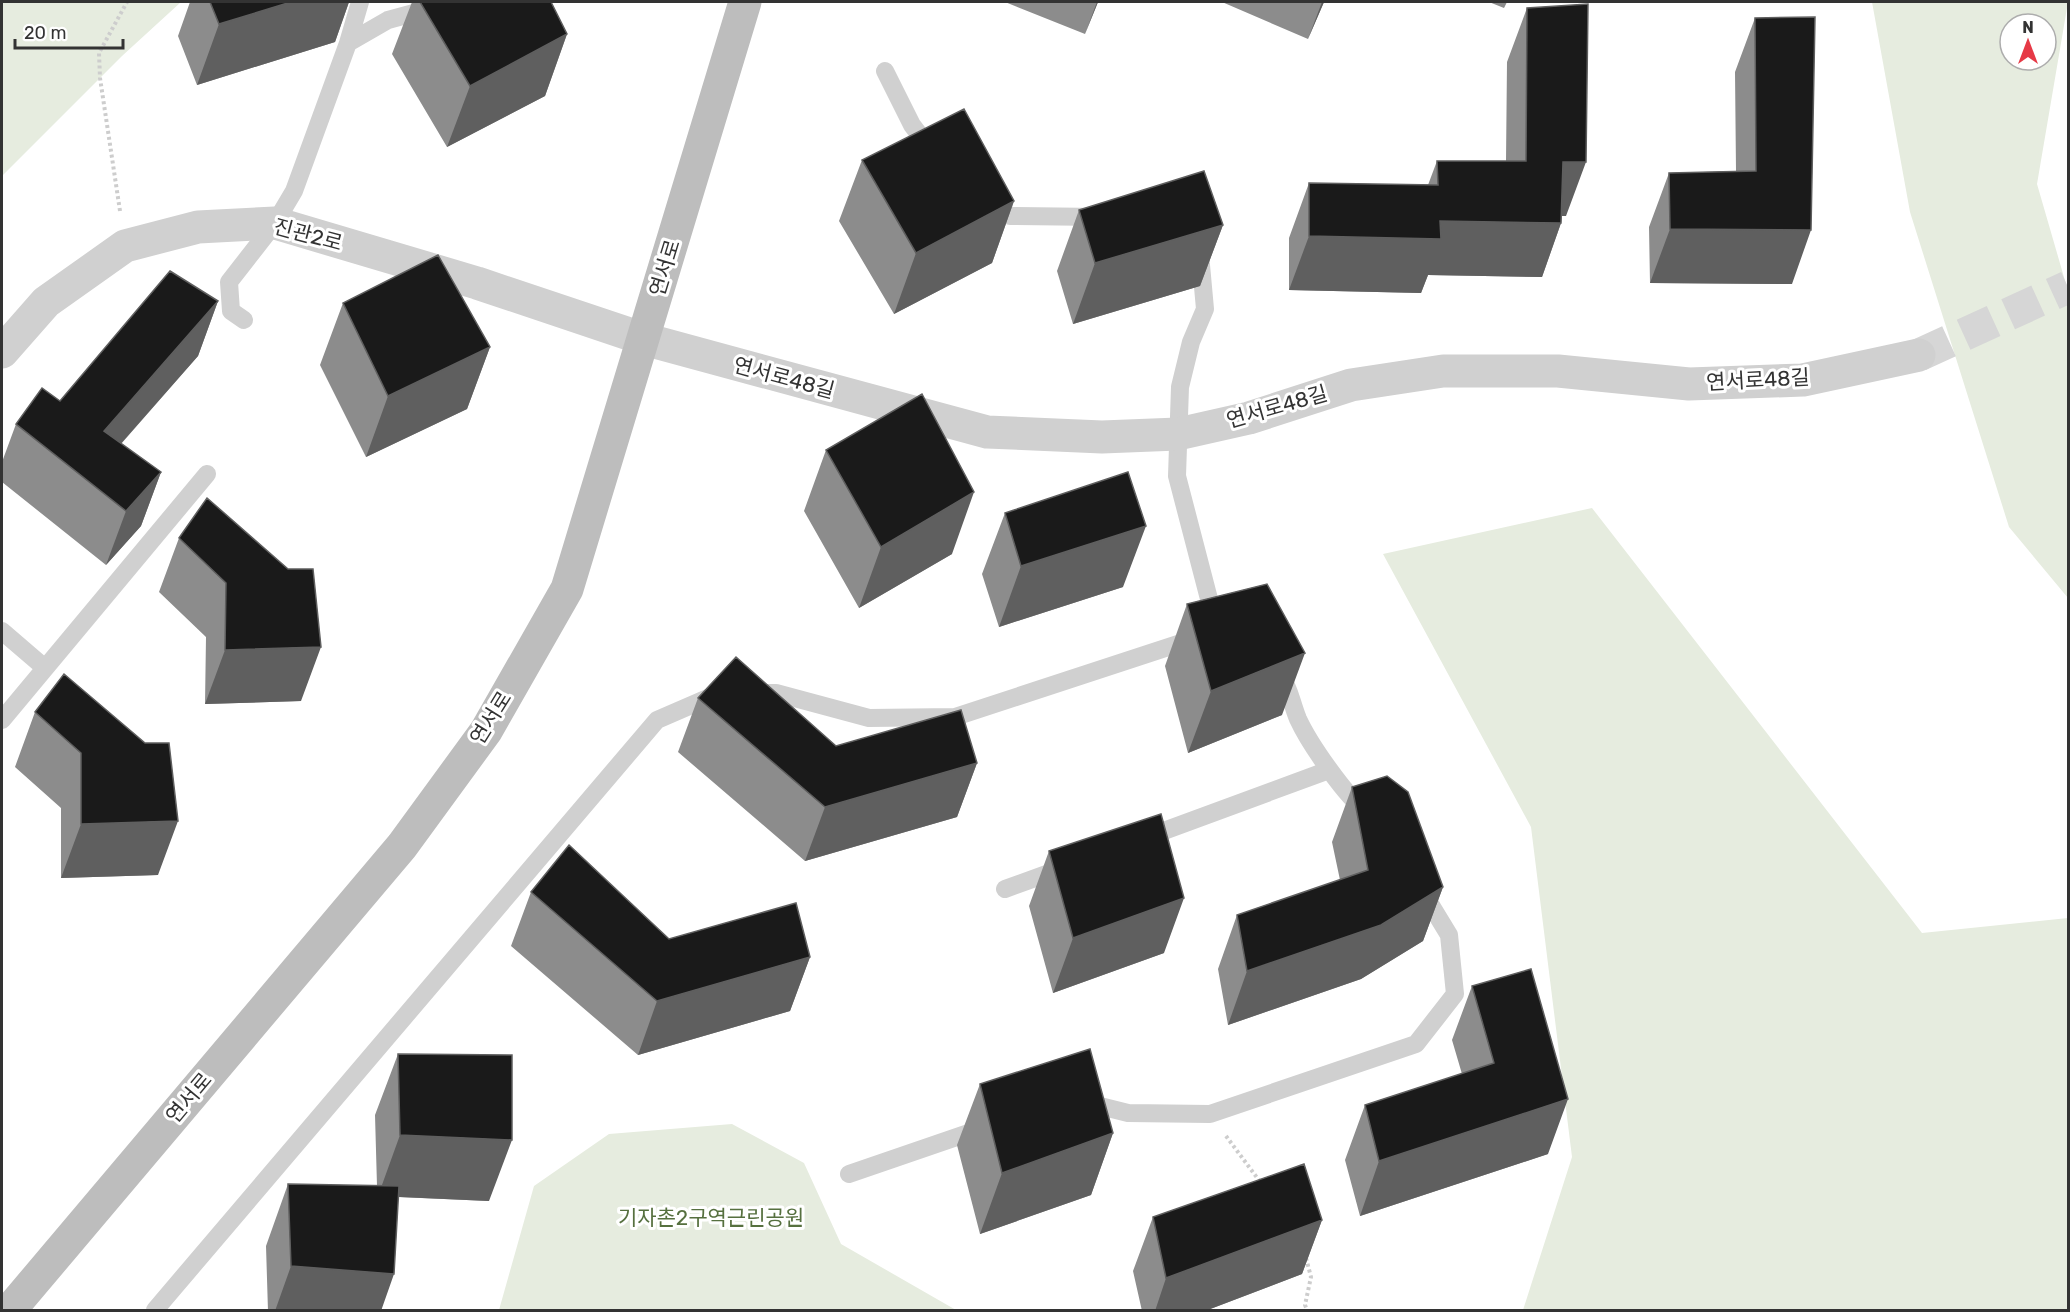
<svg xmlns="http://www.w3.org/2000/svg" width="2070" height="1312" font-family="Rubik,'Noto Sans KR',sans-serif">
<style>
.green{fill:#e6ecdf;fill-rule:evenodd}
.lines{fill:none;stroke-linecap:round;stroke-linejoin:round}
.minor-tunnel{stroke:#d6d6d6;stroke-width:33;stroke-dasharray:33 16;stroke-linecap:butt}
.path{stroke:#cdcdcd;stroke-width:4;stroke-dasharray:3 3;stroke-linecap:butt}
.service{stroke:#d0d0d0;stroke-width:18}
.minor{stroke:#d0d0d0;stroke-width:33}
.secondary{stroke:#bdbdbd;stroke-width:33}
.wall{fill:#8c8c8c}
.shaded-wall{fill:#5f5f5f}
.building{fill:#1a1a1a;stroke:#5f5f5f;stroke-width:1.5}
.labels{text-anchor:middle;stroke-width:6;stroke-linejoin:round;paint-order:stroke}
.street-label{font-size:21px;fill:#333;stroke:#fff}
.park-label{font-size:21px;fill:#56703f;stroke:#fff}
</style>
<rect width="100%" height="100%" fill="#fff"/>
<path class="green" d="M2,2H181L122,56L2,176Z
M1872,2H2068L2037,184L2068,291V598L2009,527L1910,212ZM2010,24H2046V60H2010Z
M1592,508L1922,933L2068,918V1310H1523L1572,1157L1531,827L1383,554Z
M732,1124L804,1163L841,1244L956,1310H499L534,1186L609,1134Z"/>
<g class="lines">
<path class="minor-tunnel" d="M1919,355L2068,287"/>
<path class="path" d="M120,211L100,78L99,53L127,2
M1226,1136L1261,1183
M1306,1258L1311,1277L1305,1305L1307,1310"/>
<path class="service" d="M348,43L360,2
M885,71L912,125L931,150
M990,201L1010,216L1101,217
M1200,254L1205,309L1191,342L1180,387L1177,476L1215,622
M244,320L231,311L229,282L275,223L294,191L348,43L388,20L454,2
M2,631L45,668
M1279,672C1290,688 1291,702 1298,719C1309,743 1346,797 1367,812
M753,693H776L869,718L955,717L1196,638
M2,720L207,474
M1142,839L1329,770
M1005,889L1063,868
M1084,1102L1128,1113L1210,1114L1416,1044L1455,994L1449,935L1421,889
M849,1174L983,1128
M155,1310L657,720L717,694"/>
<path class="minor" d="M2,352L46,302L125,246L198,227L275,223L477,283L644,339L987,432L1102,437L1178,434L1249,418L1351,385L1443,371H1558L1689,384L1803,380L1919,355"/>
<path class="secondary" d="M10,1310L402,846L486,731L567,589L745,2"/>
</g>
<path class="wall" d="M190,2H349L335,42L197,85L178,36Z
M412,2H551L567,34L545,96L447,147L392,54Z
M1005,2H1098L1085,34Z
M1222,2H1324L1308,39Z
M1489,2H1507L1504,8Z
M1527,8L1566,216H1562L1561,223L1542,277L1428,275L1421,293L1289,290V238L1309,183L1428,185L1437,161H1506L1507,62Z
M1755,18L1792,284L1650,283L1649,227L1669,173L1736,171L1735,72Z
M862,160L1014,201L992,263L894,314L839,221Z
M1079,210L1223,225L1200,286L1073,324L1057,271Z
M218,301L198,356L121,444L161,472L141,526L106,565L2,482V462L16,424L60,401Z
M343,303L490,347L467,409L366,457L320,365Z
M826,450L952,554L859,608L804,511Z
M207,498L301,701L205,704L206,637L159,592L179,538Z
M1005,513L1123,587L999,627L982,574Z
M1187,604L1282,715L1188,753L1165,666Z
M64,674L158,875L61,878V808L15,767L35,712Z
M698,698L836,746L977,763L957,817L805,861L678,752Z
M1352,787L1443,887L1423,941L1361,979L1228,1025L1218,969L1237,915L1340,880L1332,842Z
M1049,851L1164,953L1053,993L1029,906Z
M531,892L669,939L810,957L790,1011L638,1055L511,946Z
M1472,986L1548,1154L1360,1216L1345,1160L1365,1105L1462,1074L1452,1040Z
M398,1054L489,1201L398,1197L381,1311H268L266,1246L288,1184L377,1186L375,1115Z
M980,1084L1113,1133L1091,1195L980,1234L957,1145Z
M1153,1217L1322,1220L1302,1274L1205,1311H1142L1133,1271Z"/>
<path class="shaded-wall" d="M291,2H349L335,42L197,85L219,24Z
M1097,2H1098L1085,34Z
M1322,2H1324L1308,39Z
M567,34L545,96L447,147L470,86Z
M1563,162H1586L1566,216H1544Z
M1014,201L992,263L894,314L916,253Z
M1440,221L1561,223L1542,277L1428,275L1421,293L1289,290L1309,236Z
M1223,225L1200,286L1073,324L1095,263Z
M1670,229L1811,230L1792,284L1650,283Z
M218,301L198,356L88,481L104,431Z
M490,347L467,409L366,457L388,396Z
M161,472L141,526L106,565L126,511Z
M974,492L952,554L859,608L881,547Z
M1146,526L1123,587L999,627L1021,566Z
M321,647L301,701L205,704L225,650Z
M1305,653L1282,715L1188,753L1211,691Z
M977,763L957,817L805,861L825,807Z
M178,821L158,875L61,878L81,824Z
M1443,887L1423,941L1361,979L1228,1025L1247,971Z
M1184,898L1164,953L1053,993L1073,938Z
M810,957L790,1011L638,1055L657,1001Z
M1568,1099L1548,1154L1360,1216L1379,1161Z
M1113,1133L1091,1195L980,1234L1002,1173Z
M400,1135L512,1140L489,1201L378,1196Z
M1322,1220L1302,1274L1205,1311H1155L1166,1278Z
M291,1266L394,1274L381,1311H275Z"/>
<path class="building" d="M210,2H291L219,24Z
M420,2H551L567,34L470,86Z
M1588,4L1586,162H1563L1561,223L1440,221L1441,239L1309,236V183L1438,185L1437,161H1526L1527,8Z
M1815,17L1811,230L1670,229L1669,173L1756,171L1755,18Z
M964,109L1014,201L916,253L862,160Z
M1204,171L1223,225L1095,263L1079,210Z
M438,255L490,347L388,396L343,303Z
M170,271L218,301L104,431L161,472L126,511L16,424L42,388L60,401Z
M922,394L974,492L881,547L826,450Z
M1128,472L1146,526L1021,566L1005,513Z
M207,498L288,569H313L321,647L225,650L226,583L179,538Z
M1267,584L1305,653L1211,691L1187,604Z
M736,657L836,746L961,710L977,763L825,807L698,698Z
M64,674L145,743H169L178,821L81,824V753L35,712Z
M1387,776L1408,792L1443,887L1381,925L1247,971L1237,915L1368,870L1352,787Z
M1161,814L1184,898L1073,938L1049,851Z
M569,845L669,939L796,903L810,957L657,1001L531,892Z
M1531,969L1568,1099L1379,1161L1365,1105L1494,1063L1472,986Z
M1090,1049L1113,1133L1002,1173L980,1084Z
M398,1054L512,1055V1140L400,1135Z
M1304,1164L1322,1220L1166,1278L1153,1217Z
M288,1184L399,1186L394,1274L291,1266Z"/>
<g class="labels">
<g class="street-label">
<text transform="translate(308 235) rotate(15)" y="7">진관2로</text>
<text transform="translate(665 268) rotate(-73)" y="7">연서로</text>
<text transform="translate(784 378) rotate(15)" y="7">연서로48길</text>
<text transform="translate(1758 380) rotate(-3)" y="7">연서로48길</text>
<text transform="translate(1277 407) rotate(-16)" y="7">연서로48길</text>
<text transform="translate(491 718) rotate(-58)" y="7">연서로</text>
<text transform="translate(189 1098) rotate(-50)" y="7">연서로</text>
</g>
<g class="park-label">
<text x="711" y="1225">기자촌2구역근린공원</text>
</g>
</g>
<rect width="2070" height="1312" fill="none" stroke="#333333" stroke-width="6"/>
<g transform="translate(2028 42)"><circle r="28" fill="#ffffff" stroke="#adadad" stroke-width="1.5"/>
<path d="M0-4.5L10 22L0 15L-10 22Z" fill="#e63946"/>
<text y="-9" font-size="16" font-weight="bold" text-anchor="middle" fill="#333333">N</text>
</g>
<path d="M15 39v9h108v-9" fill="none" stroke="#333333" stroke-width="3"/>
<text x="24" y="39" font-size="18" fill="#333333" stroke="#ffffff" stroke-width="4.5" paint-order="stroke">20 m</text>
</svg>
